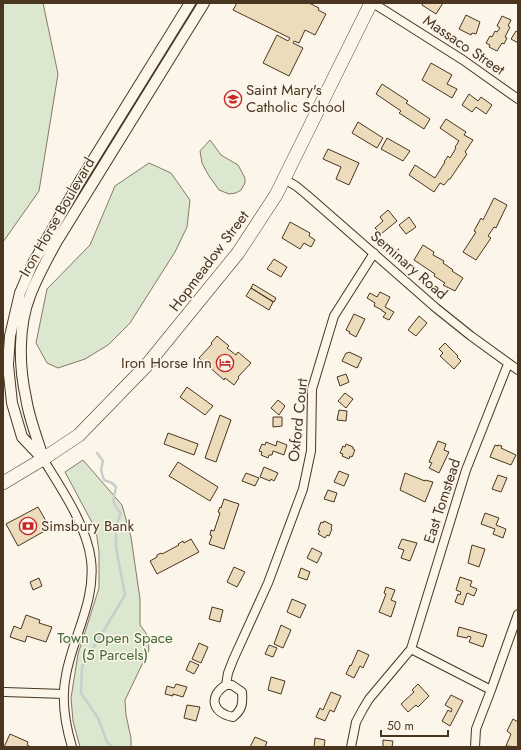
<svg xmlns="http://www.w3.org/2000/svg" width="521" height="750" font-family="Jost,sans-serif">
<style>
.green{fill:#dce7d0;stroke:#887966}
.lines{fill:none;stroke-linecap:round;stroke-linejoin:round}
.stream{stroke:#c9cecd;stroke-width:2.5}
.building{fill:#ecdcbc;stroke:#4a3520}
.minor-casing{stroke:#4a3520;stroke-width:10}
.tertiary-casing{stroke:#4a3520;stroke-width:12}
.trunk-casing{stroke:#4a3520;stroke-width:14}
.minor{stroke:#fbf6e9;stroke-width:8}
.tertiary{stroke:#fbf6e9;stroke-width:10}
.trunk{stroke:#fbf6e9;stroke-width:13}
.labels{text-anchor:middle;stroke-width:3;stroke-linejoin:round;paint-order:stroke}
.street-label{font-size:15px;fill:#4a3520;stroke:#fbf6e9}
.poi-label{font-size:15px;fill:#4a3520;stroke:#fbf6e9;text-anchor:start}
.park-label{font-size:15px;fill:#436837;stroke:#fbf6e9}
</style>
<rect width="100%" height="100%" fill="#fbf6e9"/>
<path class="green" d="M3,3H43L58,74L39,191L3,242Z
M210,140L221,155L238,165L245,178V183L241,190L236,193L229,194L219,190L209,176L202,163L200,151Z
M149,163L171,173L190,200L187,227L175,252L130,323L108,345L85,359L58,368L47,363L36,343L47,289L90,245L115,186Z
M83,460L122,505L131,537L140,599V625L148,636L149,650L125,700L126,715L131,738V747H80L73,721L71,698L78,654L99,588V552L96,530L65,472Z"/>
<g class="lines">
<path class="stream" d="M97,453L103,461L101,470L104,480L112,483L116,487C113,501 111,503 121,513L116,526V548L125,595L82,667L81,693L98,718L107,742L112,747"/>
</g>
<path class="building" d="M237,3H309L319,8L318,10L326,14L315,35L305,30L299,43L294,41L293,43L303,48L289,76L263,63L277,35L288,41L290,38L233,10Z
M423,3H443L436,14L422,5Z
M466,15L480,22L476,34L472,33L471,35L459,29Z
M502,16L511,20L508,26L510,27L505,37L507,38L504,44L502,43L497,51L489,47L490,45L486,43L490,36L492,37L495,31L497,32L500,28L497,26Z
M516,31L518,32V43L511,39Z
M431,63L452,75L447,84L457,89L452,98L422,80Z
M382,84L408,101L406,103L430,119L424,129L399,113L401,111L376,94Z
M469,94L478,101L481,97L492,105L486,114L476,107L472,112L462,105Z
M446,119L466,132L464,135L473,140L465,152L467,154L450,179H449L444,185L440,183L434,192L409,175L415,165L435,178L445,162H444L448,156L450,158L456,148L455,147L459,141L440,128Z
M358,122L383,138L377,148L352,133Z
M387,138L410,151L403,161L381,149Z
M328,149L359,163L349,185L336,179L341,167L323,159Z
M494,198L507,205L496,228L494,227L488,236L491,238L476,260L463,252L476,232L474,231L481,218L483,220Z
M388,210L397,221L381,234L375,228L383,221L380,217Z
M409,217L416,227L406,234L399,225Z
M290,222L310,233L309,236L315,240L311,247L304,243L300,249L282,238Z
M423,245L434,252L433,255L444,261L443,263L453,270L452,271L463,278L455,291L443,285L445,283L434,276L435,274L414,260Z
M274,259L287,267L281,277L267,269Z
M253,284L276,298L274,302L251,288Z
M251,288L273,302L269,310L246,296Z
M380,292L390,297L385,307L394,312L389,320L383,317L386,313L382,311V310L374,306L375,303L367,298L370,293L377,297Z
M354,314L365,319L356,337L349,333L350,332L346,330Z
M419,316L427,323L416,336L408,330Z
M217,336L229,346L227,348L236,355L238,352L251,363L238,377L239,378L234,385L225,378L224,380L199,358L212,344L211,343Z
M445,343L458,356L457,357L461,361L454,369L440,356L443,353L439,349Z
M349,352L362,358L357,368L342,361L346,353H348Z
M346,374L349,382L340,386L337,377Z
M187,387L213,406L205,415L180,397Z
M345,393L353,399L346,408L338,401Z
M278,400L285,406L279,415L271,408Z
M339,410L347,411L346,421L337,420Z
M220,415L231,420L216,462L205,458Z
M273,417H282V426L273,427Z
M168,433L198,444L194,455L164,444Z
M277,441L287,445L284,455L273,451L272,455H269L268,458L261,455L262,452L259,451L262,444L265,445L266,442L276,446Z
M438,441L446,444L444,450L449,452L439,473L429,468L432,463L429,462Z
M346,444L353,447V449L355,450L352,457L350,456L349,459L342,456L343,454L340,453L343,446L345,447Z
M495,445L498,446V445L502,446L501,448L516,455L511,465L490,457Z
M178,462L218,487L210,501L169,476Z
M264,467L278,473L274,481L271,479L270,481L260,477Z
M339,471L349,475L344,486L334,482Z
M246,473L259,478L255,486L242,481Z
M405,473L425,481V480L433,482L425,502L400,490Z
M498,475L507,478L501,492L492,489Z
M328,490L337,493L334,502L324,499Z
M224,499L239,504L224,549L209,544L212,536L210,535L211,530L214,531L220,513L218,512L220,507L221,508Z
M38,507L50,528L18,546L6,524Z
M485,513L499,518L496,525L506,529L503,538L493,534L495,529L481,524Z
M324,521L332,525L331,528L332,529L329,536L327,535L325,538L318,534L320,531L318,530L321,522L323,523Z
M191,539L199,552L157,574L150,561L157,557V555L161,553L162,554L179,545L178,544L183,541L184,543Z
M402,539L417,543L410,561L401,558L404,550L398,548Z
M472,545L485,549L479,567L468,563Z
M312,548L322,553L317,563L307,558Z
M234,567L245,572L237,587L227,582Z
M301,568L310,572L307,580L298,577Z
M460,577L472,581L470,586L477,589L474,596L467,593L463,605L455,602L458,594L460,595L461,592L456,590Z
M39,578L42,586L33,590L30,582Z
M386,587L395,590L391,600L396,602L391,617L379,612L386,594L384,593Z
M292,599L306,605L300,618L287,612Z
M212,607L223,610L220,622L209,619Z
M26,615L40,620L39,623L52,627L46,642L27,636L25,642L10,637L14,626L21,629Z
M281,625L291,630L283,648L274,644Z
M459,627L487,635L483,647L469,642L471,637L468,636L467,638L457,636Z
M199,643L208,647L201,663L192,659Z
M269,645L277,648L273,657L265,654Z
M358,650L369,655L363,668L360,666L354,678L346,674L350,665L351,666Z
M190,661L199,665L194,674L186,670Z
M271,677L285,681L281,694L268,690Z
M176,684L187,687L183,697L173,694V696L165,694L167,686L174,688Z
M418,684L429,696L418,707L416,705L408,712L401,704L414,692L412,690Z
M331,692L341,696L334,712L330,710L325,721L316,717L320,708L323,710Z
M451,695L463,701L450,726L442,721L448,710L451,712L452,709L445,705Z
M187,705L200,707L196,721L184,718Z
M513,719L518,722V747L506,746L511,734L507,731Z
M10,734L28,742L27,745L31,747H4Z
M255,737L267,742L265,747H250Z
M315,738L325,740L324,747H314Z
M383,740L393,741L392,747H383Z"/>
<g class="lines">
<defs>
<path id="minor" d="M373,3L463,60L518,99
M284,179L296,186L307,195L436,308L471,336L518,370
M43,459C61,488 87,526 91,560C96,601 73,636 66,675C61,699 65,724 72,747
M411,649L491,690L476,729L475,747
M226,685H232L242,692C243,704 242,710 233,717C212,713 208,696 226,685L228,673L233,660L268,583L303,489L311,451L312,389L334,316L374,253
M491,690L518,614
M5,692L64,694
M351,747L356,722L363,709L369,699L411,649L466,470L508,364"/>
<path id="tertiary" d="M43,457C37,438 29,418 26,398C19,367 18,326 30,296C37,277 47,259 57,241L204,3
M43,459L22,437L12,403L8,365L10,336L20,293L32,265L80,181L190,3"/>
<path id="trunk" d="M3,483L43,459L79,435L146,366L238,253L276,195L371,3"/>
</defs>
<use href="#minor" class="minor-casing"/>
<use href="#tertiary" class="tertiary-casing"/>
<use href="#trunk" class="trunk-casing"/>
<use href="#minor" class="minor"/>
<use href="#tertiary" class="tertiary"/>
<use href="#trunk" class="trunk"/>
</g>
<defs>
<symbol id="school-ring" viewBox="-11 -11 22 22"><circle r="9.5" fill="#fbf6e9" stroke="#c62828" stroke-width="1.5"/><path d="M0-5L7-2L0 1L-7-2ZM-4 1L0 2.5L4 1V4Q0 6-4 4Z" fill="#c62828"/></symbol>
<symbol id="hotel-ring" viewBox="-11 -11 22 22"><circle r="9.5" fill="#fbf6e9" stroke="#c62828" stroke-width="1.5"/><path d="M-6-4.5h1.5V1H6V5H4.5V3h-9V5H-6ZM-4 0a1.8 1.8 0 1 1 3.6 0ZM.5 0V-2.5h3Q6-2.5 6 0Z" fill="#c62828"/></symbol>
<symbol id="bank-ring" viewBox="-11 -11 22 22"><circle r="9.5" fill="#fbf6e9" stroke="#c62828" stroke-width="1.5"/><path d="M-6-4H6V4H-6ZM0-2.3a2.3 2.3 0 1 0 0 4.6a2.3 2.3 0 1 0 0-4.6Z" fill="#c62828"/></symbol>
</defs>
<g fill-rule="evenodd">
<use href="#school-ring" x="223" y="89" width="20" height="20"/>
<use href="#hotel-ring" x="215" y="353" width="20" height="20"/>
<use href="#bank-ring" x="18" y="516" width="20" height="20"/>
</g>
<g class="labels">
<g class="street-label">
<text transform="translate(464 45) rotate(34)" y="5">Massaco Street</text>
<text transform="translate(57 217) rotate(-60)" y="5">Iron Horse Boulevard</text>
<text transform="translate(209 261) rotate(-53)" y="5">Hopmeadow Street</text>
<text transform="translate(409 265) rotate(41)" y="5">Seminary Road</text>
<text transform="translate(298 420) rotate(-84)" y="5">Oxford Court</text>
<text transform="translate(442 501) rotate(-72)" y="5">East Tomstead</text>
</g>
<g class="poi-label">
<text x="246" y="95">Saint Mary's<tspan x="246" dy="17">Catholic School</tspan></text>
<text x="212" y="368" text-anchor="end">Iron Horse Inn</text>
<text x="41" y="531">Simsbury Bank</text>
</g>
<g class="park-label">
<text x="115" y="643">Town Open Space<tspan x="115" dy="17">(5 Parcels)</tspan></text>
</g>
</g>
<rect width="521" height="750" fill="none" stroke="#4a3520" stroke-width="8"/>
<path d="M381 730v6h67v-6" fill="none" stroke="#4a3520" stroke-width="2"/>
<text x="387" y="730" font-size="12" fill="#4a3520" stroke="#fbf6e9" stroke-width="3" paint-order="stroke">50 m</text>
</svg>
